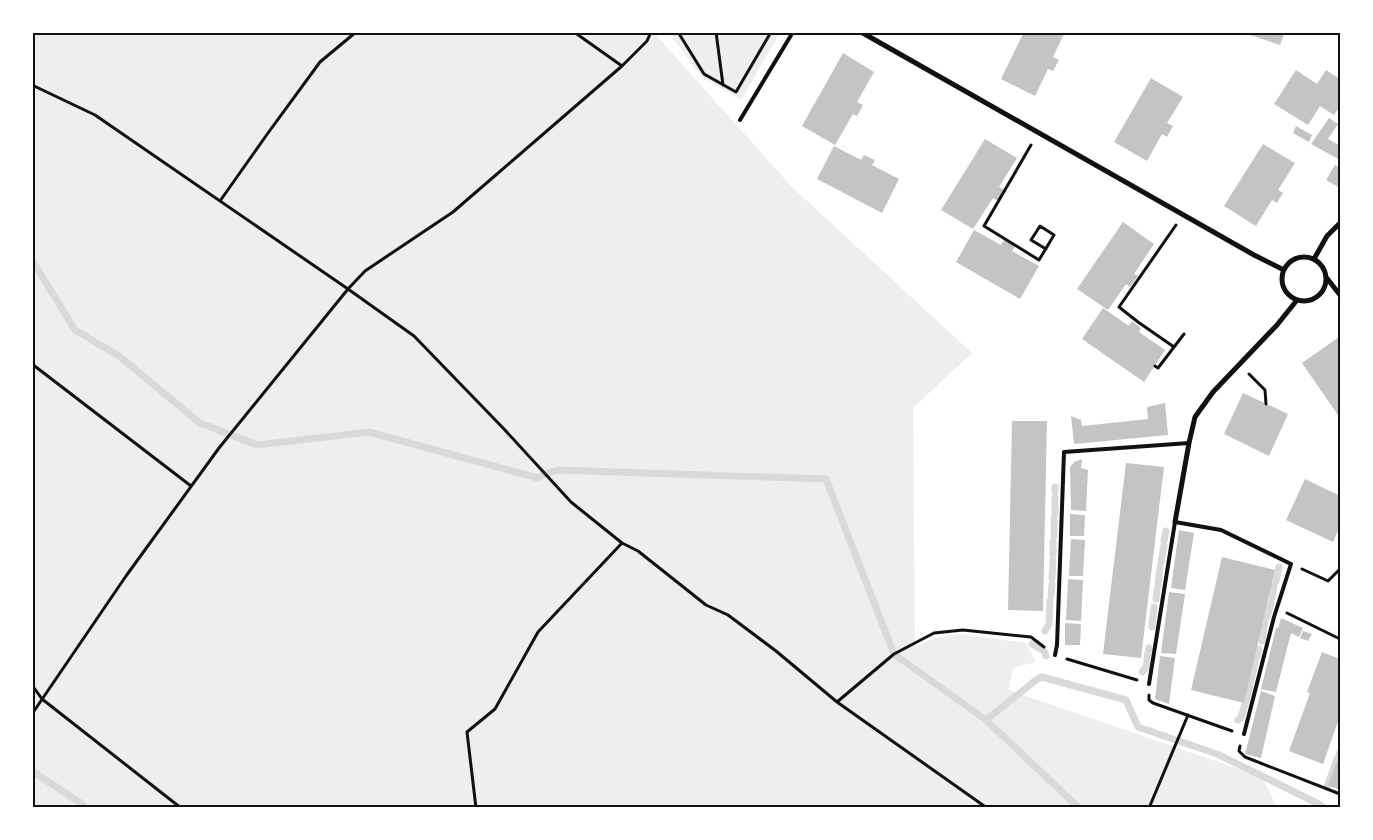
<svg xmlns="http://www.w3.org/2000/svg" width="1373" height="840" font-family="'Space Grotesk',sans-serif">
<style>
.green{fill:#eee}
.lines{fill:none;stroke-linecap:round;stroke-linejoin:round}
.stream{stroke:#d9d9d9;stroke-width:7}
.building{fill:#c4c4c4}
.path{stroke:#111;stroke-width:3}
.service{stroke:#111;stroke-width:4}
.minor{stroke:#111;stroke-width:5}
.neatline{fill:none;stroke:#111;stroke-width:2}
</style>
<rect width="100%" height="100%" fill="#fff"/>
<path class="green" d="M32,33H654L791,186L972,353L913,408L915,647L934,638L962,634L1026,643L1036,662L1013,668L1009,690L1262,777L1277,807H33Z
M669,33H780L741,100L702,77Z"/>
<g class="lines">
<path class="stream" d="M32,260L75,330L119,356L200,423L257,445L369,432L538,478L545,474L558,470L826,479L894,654L986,720L1036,680L1042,677L1126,700L1138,727L1217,754L1319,804L1324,808
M1055,487V491
M1055,513V497
M1054,536V518
M1164,541L1166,531
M1053,542V554
M1161,562L1164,546
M1052,578L1053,560
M1276,581L1279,567
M1158,586L1160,567
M1051,595L1052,584
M1272,598L1274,586
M1156,599L1157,590
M1267,617L1271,603
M1152,627L1154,607
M1045,631L1049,624L1050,601
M1262,641L1265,622
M1032,644L1044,651L1046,656
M1257,657L1259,649
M1147,658L1149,648
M1142,672L1146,668L1147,662
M1251,681L1255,663
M986,720L1079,808
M1238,720L1241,718L1250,686
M1339,755L1340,752
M32,771L82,804
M1327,787L1337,759"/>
</g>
<path class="building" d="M1024,32H1065L1053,57L1059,60L1053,71L1048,69L1035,96L1001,79Z
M1241,32H1285L1280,45Z
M843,53L874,72L857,102L863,105L857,116L853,114L835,145L802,126Z
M1296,70L1317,84L1326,70L1340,79V106L1334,115L1320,106L1308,125L1274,104Z
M1151,78L1183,97L1167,123L1173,126L1167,137L1162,134L1147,161L1114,142Z
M1329,118L1338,124L1328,139L1340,146V160L1311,144Z
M1296,126L1312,135L1309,142L1293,133Z
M985,139L1017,158L999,187L1004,190L998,201L993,198L973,229L941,210Z
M1263,144L1295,163L1278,190L1283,193L1277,203L1272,200L1256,226L1224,206Z
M834,146L861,160L864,155L875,160L872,165L899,179L882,213L817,179Z
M1335,165L1340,168V188L1326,180Z
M1123,222L1154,244L1134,274L1138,276L1130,287L1126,284L1108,310L1077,289Z
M974,230L1001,245L1004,240L1015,246L1012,251L1039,266L1020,299L956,262Z
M1103,308L1129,326L1132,321L1141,328L1139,332L1165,350L1144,382L1082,339Z
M1339,337L1340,338V418L1302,363Z
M1243,393L1288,414L1269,456L1224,434Z
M1165,403L1168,435L1074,444L1071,416L1081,420L1082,426L1148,419L1147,407Z
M1012,421H1047L1043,611L1008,610Z
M1082,459L1081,468L1088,470L1086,511L1071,510L1070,467L1074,462Z
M1126,463L1164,467L1141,658L1103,654Z
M1305,479L1340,496V526L1333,542L1286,520Z
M1070,514L1085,515L1084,536H1070Z
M1179,530L1194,533L1185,590L1171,588Z
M1071,539L1085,540L1083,576H1069Z
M1222,557L1275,570L1244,703L1191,690Z
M1068,579L1083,580L1081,621L1066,620Z
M1169,592L1185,594L1176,654L1161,653Z
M1281,618L1303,628L1299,637L1291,633L1276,692L1261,689L1276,628H1278Z
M1065,623L1081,624L1080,645H1065Z
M1303,631L1312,634L1308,641L1300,638Z
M1322,652L1340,659V716L1323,764L1289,751L1310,693L1307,692Z
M1160,656L1175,658L1169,704L1155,699Z
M1261,691L1275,696L1261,758L1245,754Z
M1337,761L1340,762V790L1328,785Z"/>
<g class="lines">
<path class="path" d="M574,32L622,66
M678,32L704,74L736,92L771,32
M716,32L723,85
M32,85L95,115L348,289L414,336L504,429L571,502L622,543L638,551L706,605L728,615L776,651L837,702L987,808
M1031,145L984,226L1039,260L1054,235L1040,226L1031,240L1046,249
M220,201L268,133L320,62L356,32
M1174,347L1138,322L1119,307L1176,225
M32,364L191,486
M1155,366L1158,368L1184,334
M1249,374L1265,390L1266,404
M1302,569L1328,581L1340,569
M1287,613L1340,639
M1067,659L1137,680
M32,685L42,699L181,808
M1149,695V700L1153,703L1232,731
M837,702L894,654L934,633L963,630L1031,637L1044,647
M32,714L126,576L219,448L348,289L365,271L453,212L622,66L647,41L651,32
M1240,746L1239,751L1245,757L1340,794
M476,808L467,732L495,709L538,632L622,543
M1149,808L1188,715"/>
<path class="service" d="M740,120L793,32
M1055,655L1057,645L1064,452L1189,443
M1149,684L1175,522L1221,530L1291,564L1274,617L1244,734"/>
<path class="minor" d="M861,32L1254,255L1284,270
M1282 279a22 22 0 1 1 44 0a22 22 0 1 1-44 0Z
M1314,259L1327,236L1340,223
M1326,277L1340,295
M1175,522L1189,443L1195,417L1213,392L1277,325L1297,300"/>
</g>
<rect width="1373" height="840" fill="none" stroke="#ffffff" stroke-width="68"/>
<rect x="34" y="34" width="1305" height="772" class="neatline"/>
</svg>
